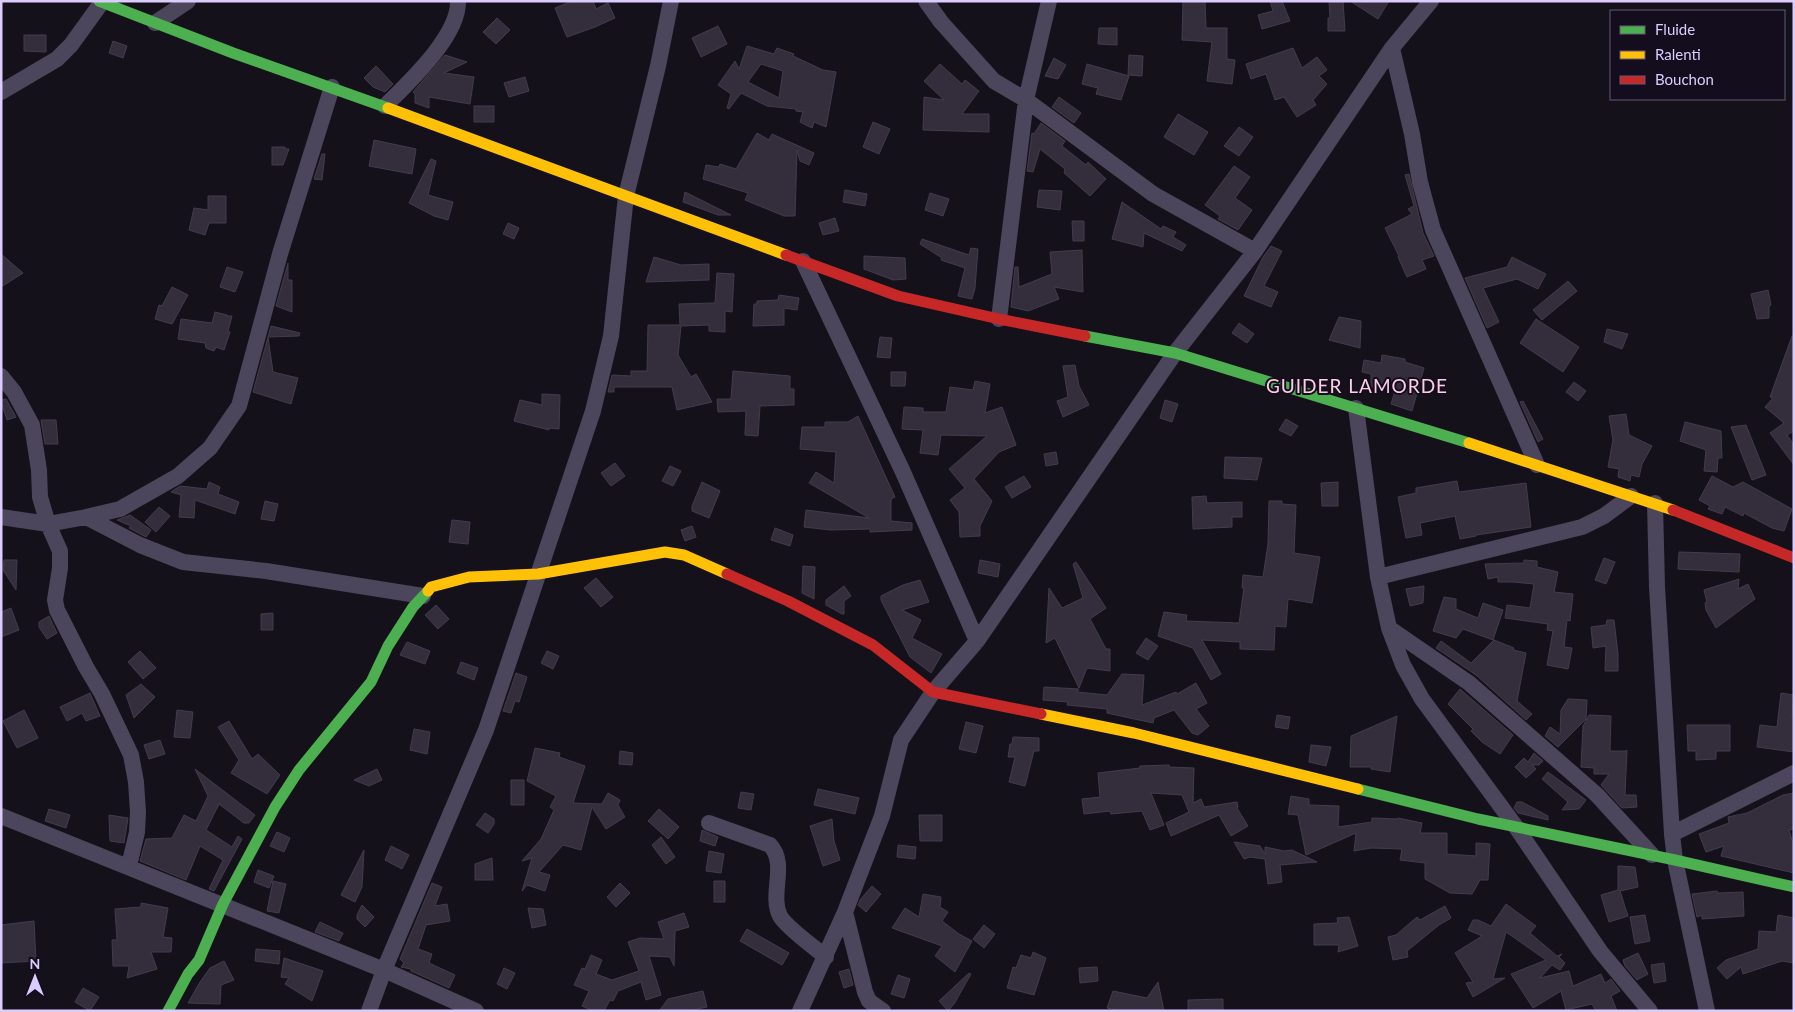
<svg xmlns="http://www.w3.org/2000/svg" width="1795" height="1012" font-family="Lato,sans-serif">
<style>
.building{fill:#342e3c;stroke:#433b4e;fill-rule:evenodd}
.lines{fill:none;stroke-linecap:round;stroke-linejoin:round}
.street{stroke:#4b465b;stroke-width:16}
.fast{stroke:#4caf50;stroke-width:11}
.slow{stroke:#ffc107;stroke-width:11}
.jam{stroke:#c62828;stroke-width:11}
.labels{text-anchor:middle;stroke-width:4;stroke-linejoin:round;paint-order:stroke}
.quarter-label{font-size:19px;letter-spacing:1px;fill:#fdcee2;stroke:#140d1e}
</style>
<rect width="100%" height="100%" fill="#15111a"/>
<path class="building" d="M572,1H593L596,9L608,3L615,18L595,27L567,37L555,8Z
M1183,1H1205L1206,28H1227V59L1235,60L1232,84L1207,81L1212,42L1182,40Z
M1270,1H1282L1290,21L1262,29L1258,15L1273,11Z
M1329,1H1343L1345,31H1328V18H1330Z
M1350,1H1389L1378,19Z
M497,18L510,30L496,44L483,32Z
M718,26L727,44L701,57L692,38Z
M1099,28H1117V45L1098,44Z
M24,35H46V52L24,51Z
M113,41L127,46L123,58L109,53Z
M747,46L774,54L777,48L794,54L793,56L823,70L836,72L826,127L814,122L812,128L800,122L803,112L796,111V109L767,106L741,93L729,109L727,108L731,94L718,85L735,61L739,69ZM761,64L783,71L779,98L748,82Z
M1293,48L1302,68L1317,57L1327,70L1319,76L1327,84L1313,100L1316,105L1297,117L1284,97L1275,100L1266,74L1251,79L1246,64Z
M445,55L467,62L444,73L474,77L470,104L429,97V108L415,103V94L413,92Z
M1129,55L1143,56L1142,76L1128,75Z
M1054,58L1066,65L1058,79L1045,76Z
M940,64L962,84L965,80L979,91L962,114H989V132L923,130L924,97L944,100L924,81Z
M1087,64L1129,76L1121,100L1096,94L1098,88L1082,84Z
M376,66L393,84L385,92L373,87L364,78Z
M525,77L529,91L509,97L504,83Z
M1059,97L1081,113L1074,123L1052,107Z
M474,106H494V122H474Z
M1178,114L1208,132L1194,155L1164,137Z
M873,122L890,129L879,154L863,147Z
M1041,123L1065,141L1062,146L1086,165L1088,162L1106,179L1090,196L1064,173L1065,169L1040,149L1033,172L1027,171L1032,133L1034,134Z
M1239,127L1253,137L1239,156L1224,146Z
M757,133L769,140L772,134L814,153L809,165L800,161L797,150L795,216H784L745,200L748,193L703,179L706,165L719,167L720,164L736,169Z
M374,140L416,149L412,174L369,166Z
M272,147H285V149H289L283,165H272Z
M322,154H325L322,180L314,179Z
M431,159L436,161L428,195L453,202L448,220L434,216L409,203Z
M1234,166L1250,177L1235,198L1252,210L1238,230L1218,219L1220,216L1205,205Z
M1409,174L1423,233L1434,256L1422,260L1426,269L1407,277L1398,257L1399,256L1385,228L1412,214L1408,209L1414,206L1405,175Z
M845,190L867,194L865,206L843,202Z
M1039,190L1062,191L1060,210L1037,207Z
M685,192L731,215H718L683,202Z
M930,193L949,199L943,216L925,210Z
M208,196H226V223H209L205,235L189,230L194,208L208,210Z
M1122,202L1161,229L1163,226L1176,232L1173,237L1186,245L1182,251L1144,233L1143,247L1112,239Z
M835,218L839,231L823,235L819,223Z
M1072,221H1084V241H1073Z
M508,223L519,228L514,239L503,234Z
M922,239L969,255L971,248L978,249L975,288L972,299L958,296L965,268L941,260L942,258L920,244Z
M1271,246L1282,251L1264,286L1278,292L1271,307L1244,296L1263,257Z
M1082,250L1083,292L1054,287L1059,299L1028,311L1011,307L1015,267H1018L1019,287L1052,274L1050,252Z
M1,254L23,273L1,287Z
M864,256L905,258L906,279L893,280L864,269Z
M654,257L681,265L709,264V280L646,282Z
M1512,257L1546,274L1538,289L1517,279L1483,288L1499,322L1487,328L1465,278L1507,267Z
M288,263V280H292V312L276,306Z
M227,267L243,272L235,292L220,287Z
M717,273L734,274L732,312L725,311V332L709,331V325L681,326L678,355L691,377L696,374L712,402L677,410L672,387H614V392H608L612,375L631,376V371H647L648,325H680L679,304L715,303Z
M1568,281L1577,291L1542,320L1533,310Z
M172,287L188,295L172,324L155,319L159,305L162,306Z
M1768,290L1771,305L1769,306V318L1757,319L1751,294Z
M779,295L799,298L797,310L784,308V325L753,326L754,304H757V301L778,300Z
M215,312L227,315V316H232L228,331L230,332L224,350L216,347L214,351L206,348L205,343L178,339L181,319L212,323Z
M1339,317L1361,321L1360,348L1329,340Z
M1536,319L1579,347L1563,372L1520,343Z
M1239,323L1254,334L1247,343L1232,333Z
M271,326L300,333L299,336L268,337L273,372L298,378L291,404L253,392Z
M1607,329L1628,334L1622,349L1604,342Z
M1792,336H1794V431L1787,435L1794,445V465L1770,433L1784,423L1765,407L1773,398L1770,397Z
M880,337L892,338L890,358L877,357Z
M1382,355L1405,359V362L1424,368L1412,411L1391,404L1396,388L1371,387V374L1362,372L1364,360L1381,363Z
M1075,365L1079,386L1089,405L1063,417L1057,401L1068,397L1063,366Z
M733,371L790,376V389H794V405L760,406L758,436L745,435L746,411L718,412L717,399H731Z
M891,372H906L905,386H891Z
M975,381L990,384L985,413L1002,407L1016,445L999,452L974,479L992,501L980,526V536L960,537L959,512L950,500L965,488L949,469L987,436L941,435L938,455L920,453L923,430L902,429L904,407L923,408V412H946L950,387L973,390Z
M1574,382L1586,391L1578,401L1566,392Z
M542,394L560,395L559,429L549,428V430L514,421L520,400L542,405Z
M6,399L16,417L7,420L1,402V400Z
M1165,400L1178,404L1172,422L1160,418Z
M1523,401L1543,439L1538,442L1520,402Z
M1626,414L1629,435L1652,446L1642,464L1639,477L1631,475L1630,481L1618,477L1619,469L1608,467L1613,440L1609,416Z
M858,416L895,497L891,499V521L912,523V530L870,532V529L831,530L804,527L806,510L869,518L809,483L816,472L834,483L836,452L800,449L802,427H825V422H848Z
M1286,419L1298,426L1291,436L1279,430Z
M41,420H56L58,444H45Z
M1685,422L1721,431L1722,458H1718L1717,472L1704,471L1706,450L1680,441Z
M1746,425L1766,475L1752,480L1731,427Z
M1056,452L1058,464L1046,466L1044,454Z
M1225,457L1262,458L1257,480L1224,478Z
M615,463L625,476L611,486L601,473Z
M670,466L681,471L673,486L662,481Z
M1024,476L1031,487L1012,498L1005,487Z
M1712,476L1733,487L1743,482L1792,509L1784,531L1772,528L1744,513L1743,516L1725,507L1722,514L1708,509L1710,506L1699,500Z
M1457,481L1459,492L1526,483L1531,527L1476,535V536L1460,539L1455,516L1420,523L1422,535L1406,538L1398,497L1416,493V488Z
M209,482L220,487L218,494L239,502L235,514L195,500L194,518L179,517L181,495L171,492L180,486L207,489Z
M702,482L720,491L709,518L692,511V506Z
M1338,482V506H1322L1321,483Z
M1206,496L1207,503L1242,502V517H1232V527L1193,529L1192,497Z
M265,501L278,504L274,521L261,519Z
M1269,501H1282V504L1296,505L1294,553L1320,557L1312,603L1288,599L1286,627L1275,626L1274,650L1240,649V642L1202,640L1221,674L1211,680L1193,648L1158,636L1164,612L1187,615L1186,621L1239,623L1244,588H1242L1243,575L1263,577L1268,544Z
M159,507L170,516L156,532L145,522Z
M130,515L151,530L146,537L129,528L131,526L117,520Z
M452,520L470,522L468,544L449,542Z
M692,526L696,537L685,541L681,530Z
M775,528L793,535L790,546L771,540Z
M1679,552L1740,554L1739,572L1678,569Z
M1604,558L1615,562L1606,584L1595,580Z
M4,560H17L16,590L3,570Z
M980,560L1000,564L998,577L978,573Z
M1524,560L1537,561V567L1558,572L1554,592L1573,594L1570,621L1567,620L1564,647L1572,648L1568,669L1547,665L1553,631L1547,630L1548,624L1505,618L1507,605L1530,608L1534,584L1513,582H1498V577L1488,579L1485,564L1524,563Z
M1076,562L1106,608L1090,619L1106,649H1110V671L1087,668L1079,688L1055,638L1046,643L1049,588L1062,608L1083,598L1073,564Z
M803,566L815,567L814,599L802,593Z
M596,578L613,597L601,607L584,588Z
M1739,579L1738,589L1748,584L1755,599L1716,628L1706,610L1705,603L1707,602L1704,590Z
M920,580L929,602L902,610L921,620L912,638L942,654L931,673L910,657L881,600V596L903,585Z
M844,586L851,596L844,601V614H842L826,605V600Z
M1424,586L1423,603L1410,606L1406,589Z
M1444,597L1456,599V609L1478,618L1483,603L1503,610L1493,640L1463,629L1456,638L1433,631Z
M436,605L449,619L438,629L425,615Z
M11,608L19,630L1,637V612Z
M273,613V630H261V614Z
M49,616L57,633L47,639L39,627V622Z
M1607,620H1614L1618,654V671H1605L1606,646L1593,648L1591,627L1606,625Z
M1146,638L1158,646L1148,660L1136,653Z
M1494,640L1514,648L1513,650L1526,653L1517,701L1532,714L1526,720L1476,675L1436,648L1441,641L1471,663Z
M407,642L430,651L425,664L400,655Z
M140,651L156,668L143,679L128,662Z
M547,651L559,656L553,669L541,663Z
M461,662L478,668L474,680L457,673Z
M516,673L527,677L519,702L515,701L511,713L503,711Z
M1122,674L1144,675L1142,705L1176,692L1177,694L1196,683L1207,703L1196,709L1209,726L1198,735L1192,733L1174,710L1154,718L1153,723L1107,713V709L1067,705L1068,702L1043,700L1044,687L1079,689L1077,692L1107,695Z
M141,684L155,697L134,718L126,695Z
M1460,689L1513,735L1500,754L1482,742L1471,731L1473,729L1448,704Z
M90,693L100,716L86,721L82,713L67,721L60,707Z
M1781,693L1794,695L1792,718H1794V752L1757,747L1760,725L1777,727Z
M1568,699L1587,700L1586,719L1558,747L1545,736L1550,727L1560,734L1561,710Z
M24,710L38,738L17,748L3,721Z
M177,710L193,712L190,738L174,737Z
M1277,715L1290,717L1288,729L1275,727Z
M1589,715L1611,716L1610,751H1626L1627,750L1625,795H1636L1637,807L1622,808L1601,785L1609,774H1594V768L1581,767L1583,726Z
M1397,716L1390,772L1371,769V767H1350L1351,736Z
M229,721L252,759L258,754L280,775L267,794L231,773L239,760L218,727Z
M966,722L983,726L976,753L959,749Z
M1687,725H1730V751H1716V759L1696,760V751H1688Z
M414,729L430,732L427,754L410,750Z
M1013,737L1039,738V751H1034L1025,786L1009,782L1015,757H1008L1010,744H1012Z
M160,740L165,754L149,759L144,745Z
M1311,745L1331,747L1326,766L1309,762Z
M535,748L560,753L559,757L585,766L573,803L602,804L608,793L620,800L618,805L625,817L606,829L592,807L581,850L563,845L539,872L550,875L545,891L527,885L522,891L532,858L522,861L541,839L554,810L550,807L556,796L527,781Z
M620,751L633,753L632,765L619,764Z
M1534,753L1543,761L1539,765H1532L1536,769L1526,778L1515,767L1524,758L1528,762Z
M1169,765V767L1194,768L1193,803L1201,799L1204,807L1237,802L1238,807L1237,808L1248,826L1231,836L1219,815L1171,836L1166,823L1189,812L1182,795L1151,793L1164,825L1150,830L1142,811L1111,814L1110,811L1084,814L1082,799L1100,797L1098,773L1140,768V766Z
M195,769L255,815L249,823H244L219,804L206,830L232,847L238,836L242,839L214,891L209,889L223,860L200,846L186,880L140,861L146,839L172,838L184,815L196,821L208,796Z
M377,769L382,780L369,786L354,780Z
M1548,772L1586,800L1579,809L1562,810L1568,802L1542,779Z
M511,780H524V805H511Z
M818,789L859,798L855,814L814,805Z
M741,792L754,794L751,810L738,808Z
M1794,793V829L1789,830L1794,847V873L1721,856L1724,846L1706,852L1699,834L1729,823L1728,817L1747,813L1783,795Z
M1291,796L1309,799V805L1339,806L1338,827L1372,822V818L1397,819L1398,818L1422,823L1420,833H1447V854L1476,856V843L1490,844L1488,880H1480L1472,894L1450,893L1425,879V863L1400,860L1402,849L1371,848L1354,851L1356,833L1306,855L1298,815L1288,814Z
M1517,802H1522L1548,816V820L1518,813L1514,808Z
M49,809L70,815L66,828L45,821Z
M659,809L679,827L668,839L648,821Z
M485,813L494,819V824L488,833L476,825Z
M109,815L128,818L124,843L110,841Z
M919,815H942V841H920Z
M832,819L834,841L840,860L823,866L810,826Z
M702,830L718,837L715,846L700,841Z
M277,832L290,838L284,852L270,846Z
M661,837L675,857L666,864L652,845Z
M1234,842L1260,846L1265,854V847L1284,851L1292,850L1317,862L1280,865L1282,882L1268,884L1265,859L1250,857L1244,859Z
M898,845L916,847L915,859L897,857Z
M391,846L409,855L402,869L385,860Z
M364,850L362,887L355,902L341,895Z
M709,851L724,854L721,873L706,871Z
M492,858L493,880H475V864Z
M1618,866L1635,867L1638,887L1620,891L1628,916L1609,922L1601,895L1618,890Z
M258,870L274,876L269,888L254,882Z
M273,881L286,884L279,913L267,911Z
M714,881H725V902H714Z
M432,883L442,887L435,906L447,904L450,921L426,925L418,949L432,954L429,963L455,975L449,988L411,971V969L401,967L404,963L400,959Z
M620,883L630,893L616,907L607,897Z
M872,886L881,894L866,912L858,905L860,900Z
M1717,891L1718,893L1743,892L1744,916L1702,919V915L1697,917L1692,894Z
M923,894L941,897L940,907L948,912L942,921L959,934L972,941L955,972L935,956L942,946L892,928L905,908L919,917Z
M141,903L168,908L163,937L172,938L171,952H151L157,969L127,978L129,966H113L112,940H117L115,909L141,907Z
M1506,904L1536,926L1530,933L1557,956L1562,954L1559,957L1565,963L1560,970L1552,965L1540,978L1569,971L1573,986L1601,974L1605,983L1611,979L1620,991L1611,996L1617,1011H1596L1592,1004L1566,1010L1561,991L1533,1008L1511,974L1546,960L1506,932L1493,979L1505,978L1473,997L1466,983L1473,982L1455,953L1482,936L1468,930L1473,920H1478L1491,926Z
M362,905L374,917L365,927L357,919V915Z
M1445,906L1451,918L1439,925L1407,951L1408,957L1393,960L1388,937L1396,935L1417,917L1420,920Z
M528,908L543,909L546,925L532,928Z
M684,913L689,927L675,931L674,966L670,957L649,956L661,995L646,1000L641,982L618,991L613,1001L610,1000L604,1011H593L582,1006L589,991L574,985L582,968L585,969L591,955L602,960L596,974L612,980L639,971L628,942L640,938L664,939L658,922Z
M1645,915L1650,941L1635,944L1630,917Z
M1778,915L1794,918V963L1782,961L1743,974L1741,967L1727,979L1717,968L1726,960L1758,949L1759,931L1776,932Z
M1349,917L1358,946L1338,952L1339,945H1314V924L1338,923L1337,918Z
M34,921L36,961L1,963V925Z
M320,922L343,933L339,941L315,932Z
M984,925L995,934L984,948L973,939Z
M747,929L789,953L782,965L740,941Z
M256,949L280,951L279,964L255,961Z
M1033,952L1046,958L1034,995L1007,988L1013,967L1016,968L1021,955L1031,958Z
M1638,953L1648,974L1637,980L1625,966L1623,960Z
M284,958L323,971L312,1001L285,984L289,978L281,977Z
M224,961L234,980L221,985L220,1004L188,1003L200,982L210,968Z
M1664,963L1666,981L1654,983L1651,965Z
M1097,967L1098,981L1080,983L1079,968Z
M504,968L515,973L507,989L497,984Z
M849,969L853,985L844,988L839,972Z
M969,973L971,974L954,1004L948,1011L939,1001Z
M898,975L910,979L904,998L891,994Z
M1158,982L1164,1011H1122L1107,1008L1113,991L1147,998Z
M83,988L99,997L90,1011L75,1002Z
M703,991L707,1007L688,1011H659L668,999Z
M1223,999V1011H1188V1000Z"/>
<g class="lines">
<path class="street" d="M926,1L941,22L994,81L1026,100L1153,194L1255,251
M155,23L188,1
M1392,48L1412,134L1420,182L1433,230L1537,465
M1,92L57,59L71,45L102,2
M385,106C409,82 459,36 458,1
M803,261L903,472L977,641
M999,319L1026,100L1049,1
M1,376L14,392L32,425L39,470L40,497L48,524L60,551V568L55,600L57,610L86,667L102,694L131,755L136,782L138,812L137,832L129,866
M1356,408L1378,577L1389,628L1403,665L1422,699L1516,827L1600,951L1650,1011
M1655,503L1657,587L1672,834L1675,860L1707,1011
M1,517L48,524L86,517L120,509L178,476L210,448L239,406L280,254L332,87
M86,517L140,545L183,562L266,571L423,596
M1378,577L1582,527L1604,516L1631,496
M1389,628L1469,683L1597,795L1652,855
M1,816L384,970L476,1011
M709,823L770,845C788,864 769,894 780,916C786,927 815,948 826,957
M1672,834L1794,773
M845,912L865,992L869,1001L883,1011
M369,1011L384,970L486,730L593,411L611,336L626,196L658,66L671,1
M800,1011L845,912L882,816L901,740L933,692L977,641L1175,353L1255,251L1392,48L1431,1"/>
<path class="fast" d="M99,1L233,53L388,108
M1085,336L1175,353L1469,443
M1358,789L1478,819L1675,860L1794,887
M168,1011L188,974L199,960L223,904L275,807L299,770L371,682L388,646L413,607L428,591"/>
<path class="slow" d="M388,108L786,255
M1469,443L1673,510
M428,591L431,587L469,577L538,574L665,552L684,555L727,574
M1041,714L1134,733L1358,789"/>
<path class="jam" d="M786,255L898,296L999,319L1085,336
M1673,510L1794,558
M727,574L788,601L873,645L933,692L1041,714"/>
</g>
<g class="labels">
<g class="quarter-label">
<text x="1357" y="393">GUIDER LAMORDE</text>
</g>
</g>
<rect width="1795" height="1012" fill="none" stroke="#dcccfd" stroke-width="5"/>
<rect x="1610" y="10" width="175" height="90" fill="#140d1e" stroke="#645977"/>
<rect x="1620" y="26" width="25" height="8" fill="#4caf50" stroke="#645977"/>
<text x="1655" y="35" font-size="15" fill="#dcccfd">Fluide</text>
<rect x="1620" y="51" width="25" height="8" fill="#ffc107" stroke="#645977"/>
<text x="1655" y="60" font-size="15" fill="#dcccfd">Ralenti</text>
<rect x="1620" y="76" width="25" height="8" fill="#c62828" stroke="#645977"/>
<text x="1655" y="85" font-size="15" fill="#dcccfd">Bouchon</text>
<g transform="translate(35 977)" stroke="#140d1e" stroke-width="4" paint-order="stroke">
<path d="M0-4L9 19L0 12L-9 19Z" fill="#dcccfd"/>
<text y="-8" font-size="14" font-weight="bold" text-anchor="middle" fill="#dcccfd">N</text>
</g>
</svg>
